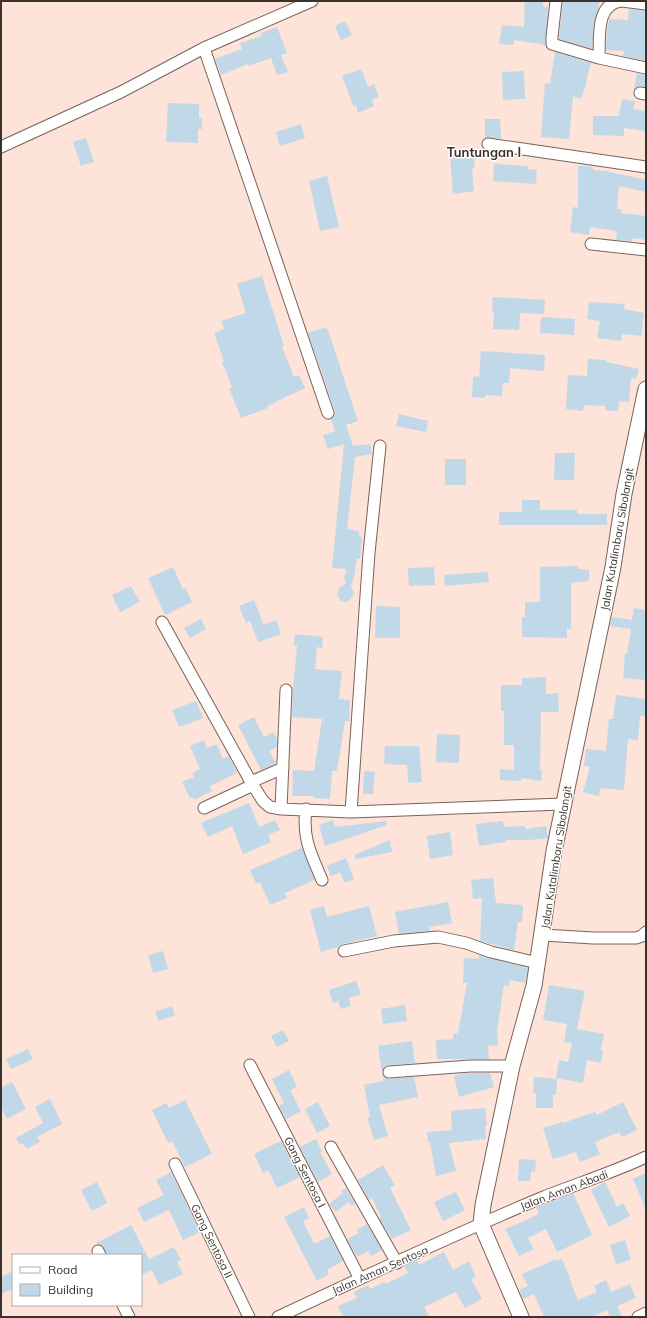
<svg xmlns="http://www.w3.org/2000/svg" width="647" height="1318" font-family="Mulish,sans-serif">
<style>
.building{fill:#c1d8e8}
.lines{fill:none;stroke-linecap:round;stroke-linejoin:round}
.street-casing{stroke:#796359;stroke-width:13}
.secondary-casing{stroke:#796359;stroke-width:17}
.street{stroke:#fff;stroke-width:11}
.secondary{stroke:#fff;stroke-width:15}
.labels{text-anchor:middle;stroke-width:3;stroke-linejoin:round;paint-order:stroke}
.street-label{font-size:11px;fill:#3c322d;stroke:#fff}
.quarter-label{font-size:13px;font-weight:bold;fill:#3c322d;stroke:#fff}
</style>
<rect width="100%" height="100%" fill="#fde3d8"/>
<path class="building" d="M525,1H543V7H548L545,45L514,40L513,45L499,44L502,25L524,27Z
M563,1H600L594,23L592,49L559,39Z
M629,9L646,11V61L623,56L624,51L606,50L607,33L609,19L628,20Z
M345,21L352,35L341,40L335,26Z
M277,27L287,53L281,55L288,72L277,75L271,58L248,66V64L221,75L215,59L242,49L240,43L262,36L261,33Z
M555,52L591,63L586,81H587L581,99L573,96L569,139L541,137L545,83L550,84Z
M361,69L368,87L374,84L379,97L372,100L374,106L358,113L356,106L354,107L342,76Z
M524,71L525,99L503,100L502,72Z
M637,73L646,75V87L638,86L634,90Z
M622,99L635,101L633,109L646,111V131L624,128V136L593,135V116H619Z
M168,103L199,104V118H202V129H198V143L166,142Z
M485,119H500L501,139L485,138Z
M301,124L305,138L280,146L276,132Z
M86,138L94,162L81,166L73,142Z
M473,151L475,167L472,168L474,191L453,194L450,154Z
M494,164L528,166V169L537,170L536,184L493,181Z
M578,166H588L593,168V170L606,171L646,180V192L619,186L617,209L622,210L621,213L646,216V240L633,238L632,241L616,240L617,231L590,227L589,235L570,232L573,207L578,208Z
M327,176L339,227L320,231L309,181Z
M262,276L284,346L282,347L294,377L299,375L305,388L267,406L268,408L241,418L229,388L232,387L222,362L224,361L214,333L224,329L221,321L246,313L237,284Z
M493,297L545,300L544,314L520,313L519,330L493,329L494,311H492Z
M589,302L625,304L624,309L644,313L641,336L622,334L621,341L597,338L600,321L587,319Z
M541,317L575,319L574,335L540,333Z
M327,327L358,421L346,425L353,446L370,444L372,454L355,457L347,529L359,531V537H362L360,559H357L354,577L351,586L354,592L353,596L348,602H344L341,601L337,595L339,588L346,583L344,578L347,569L332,568L344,444L328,449L323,435L335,431L331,419L335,415V411L308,333Z
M481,351L545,355L544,371L510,368L509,383H503L502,396L485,395V398L472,397L473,376L479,377Z
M588,359L606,360V362L639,369L636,379L631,378L629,402L619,401L618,411L605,410V406L584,405L583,411L566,409L568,375L587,376Z
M399,414L428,421L426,432L396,426Z
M555,453H575L574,480H554Z
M445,459H466V485H445Z
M522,500H540V510H577V514H607V525H499V512H522Z
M578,566V569L589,570V581L571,583V629H567V638L522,637V617H525V602H540V567Z
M173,567L183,589L186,588L192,602L165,615L148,578Z
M434,567L435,585L409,586L408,568Z
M488,572L489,582L445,586L444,575Z
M131,586L140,602L120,612L112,595Z
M254,600L264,625L276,620L281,634L258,642L250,621L246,623L239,606Z
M376,606L400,607V638H375Z
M634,608L646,610V680L623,678L625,654H627L631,629L610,626L612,617L632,620Z
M201,619L206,629L190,638L184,628Z
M295,634L323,637L322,648L317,647L315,669L342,671L339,699L350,700L349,721H345L337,771H332L330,799L313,798L314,796H292L293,770L314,771L322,719L292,717L293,689L297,646L294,645Z
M546,677V694L558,693L559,712H541L540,770H542L541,781L521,778V781L500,780V769L514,770V745H504V711H501V685H522V678Z
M616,695L646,699V717L640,716L638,740L628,739L624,790L600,788L599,796L583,792L590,767L584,766L586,749L606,751L609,719H613Z
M196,701L203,718L179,727L172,710Z
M254,717L264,737L273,732L277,739V747L269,751L276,763L261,770L238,725Z
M437,734L460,735L459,763L436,762Z
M204,740L207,748L217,744L223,759L229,756L237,773L210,786L212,791L194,800L193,797L190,798L182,782L194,777L192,773L200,769L190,746Z
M385,746H419L422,782L408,783L407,765L384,764Z
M364,771L375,772L373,794H363Z
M249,803L259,827L275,820L280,830L268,835L271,842L243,854L232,826L208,837L201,823Z
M333,820L335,827L386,821L387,825L325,846L319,825Z
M503,821L504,827L525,826V829L546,826L548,838L530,840H506V842L479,846L476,824Z
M450,832L453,855L430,859L427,836Z
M390,840L392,852L356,859L354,855Z
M302,848L314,880L285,893L287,898L270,905L260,882L256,884L250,870Z
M346,858L354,879L345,883L340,872L331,876L327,866Z
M493,878L496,903L523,905L522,922H518L514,950L480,941L482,898L473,899L471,880Z
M448,902L452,923L429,927L430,931L399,934L395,912Z
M324,906L327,917L369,906L377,936L343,944L338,947L321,952L310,910Z
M163,951L168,969L153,973L148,955Z
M479,955L528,968L525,983L510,980L509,986L504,985L497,1030L498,1045L488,1046L489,1059H437L436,1040L453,1039V1034L458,1033L467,983H463L464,958L479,959Z
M356,981L361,994L349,998L351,1006L341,1009L338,1001L333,1003L329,990Z
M549,985L585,991L577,1029L604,1034L601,1050L603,1051L601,1063L587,1060L583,1083L556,1078L559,1060L568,1062L572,1043L564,1042L567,1024L543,1020Z
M405,1005L407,1021L383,1024L381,1009Z
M172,1006L175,1015L159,1021L155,1012Z
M283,1030L289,1041L277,1047L271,1036Z
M412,1041L415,1063L388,1065L385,1066L382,1072L378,1046Z
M28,1049L33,1059L11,1069L6,1059Z
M289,1070L297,1087L290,1090L301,1111L286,1119L279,1106L284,1103L272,1079Z
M470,1073H490L494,1087L459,1097L454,1076L460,1074Z
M382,1074L386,1078L389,1079L414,1077L418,1097L379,1105L388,1136L374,1140L367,1117H370L364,1085L384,1081Z
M534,1077L557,1079L556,1095L553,1094V1108H536V1093H533Z
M12,1082L26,1109L7,1119L1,1107V1088Z
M50,1099L62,1124L37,1137L40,1142L27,1149L23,1143L20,1145L16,1138L43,1123L35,1107Z
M185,1100L212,1154L185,1167L172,1141L168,1143L152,1110L166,1103L169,1108Z
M318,1102L330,1126L317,1133L305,1109Z
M623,1102L637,1130L622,1137L619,1132L595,1142L600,1154L580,1162L576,1152L553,1159L543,1128L562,1122L563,1123L595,1112L597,1115Z
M485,1108L487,1126H485L486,1139L449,1143L456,1171L436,1176L430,1142H428L427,1132L452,1130L451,1111Z
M316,1139L322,1151L320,1152L332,1174L318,1182L300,1147Z
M281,1141L300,1177L277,1188L268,1170L263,1173L254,1154Z
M519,1159L536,1160L535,1172L531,1171L530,1181H518Z
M383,1165L395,1185L390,1188L411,1230L392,1239L379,1218L381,1217L372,1198L369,1200L358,1180Z
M171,1172L200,1232L183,1240L169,1210L144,1222L137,1208L164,1195L156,1180Z
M646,1173V1210L633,1179Z
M97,1182L107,1203L92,1211L81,1190Z
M605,1182L617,1207L623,1203L630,1216L609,1227L591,1190Z
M346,1188L355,1204L352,1206L349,1202L336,1212L329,1204L343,1193L341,1191Z
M456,1192L465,1210L443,1221L434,1202Z
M573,1193L592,1235L557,1252L546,1229L528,1238L534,1249L519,1256L505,1229L539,1214L536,1208Z
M304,1207L309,1218L303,1221L314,1244L330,1236L343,1261L327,1270L329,1274L317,1281L284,1217Z
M367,1224L382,1250L371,1256L368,1251L357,1257L347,1239L359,1233L357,1230Z
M131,1225L149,1259L174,1247L181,1260L177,1261L183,1274L159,1285L152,1270L141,1275V1255H107L102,1245L97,1244L96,1243Z
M625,1240L631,1260L616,1264L610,1245Z
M444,1252L453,1270L469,1261L476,1277L471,1279L482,1299L465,1308L456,1292L424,1307L430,1317H343L338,1306L357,1298L354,1292L368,1285L370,1289L385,1282L386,1284L408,1273L404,1266L417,1260L419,1265Z
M556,1259L557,1260L562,1259L570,1277L569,1278L578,1300L597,1292L594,1286L606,1280L611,1292L630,1284L636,1298L617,1306L622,1317H610L607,1310L592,1317H544L534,1294L523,1299L519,1290L528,1286L522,1274Z
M13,1271V1289L1,1294V1277Z"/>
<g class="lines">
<defs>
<path id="street" d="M556,1L552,37V44L599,58L646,68
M622,1L646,4
M204,48L328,413
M599,58C600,39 595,4 621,1
M640,93L646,94
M488,144L646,167
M1,147L121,92L204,48L312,1
M591,244L646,250
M162,622L251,782L263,801L270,807L281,809L351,812L563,804
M251,782L283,768
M204,808L253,785
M281,809L286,690
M306,809C302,838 311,854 322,880
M351,812L369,553L380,446
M543,935L593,938H636L642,936L646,932
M344,951L394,941L438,937L466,943L491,952L538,963
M250,1065L360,1279
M389,1072L470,1066H512
M331,1147L397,1263
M175,1164L249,1317
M98,1251L100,1255
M123,1305L129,1317
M278,1317C365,1276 453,1235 541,1198C576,1184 612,1173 646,1157
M638,1317L646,1313"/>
<path id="secondary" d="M521,1317L481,1224L483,1205L512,1066L534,986L554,851L613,567L624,494L646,389"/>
</defs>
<use href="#street" class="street-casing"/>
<use href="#secondary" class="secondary-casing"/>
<use href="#street" class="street"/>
<use href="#secondary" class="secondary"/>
</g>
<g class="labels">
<g class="street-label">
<text transform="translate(617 539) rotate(-80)" y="4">Jalan Kutalimbaru Sibolangit</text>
<text transform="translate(556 857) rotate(-81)" y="4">Jalan Kutalimbaru Sibolangit</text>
<text transform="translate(305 1172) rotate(63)" y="4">Gang Sentosa I</text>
<text transform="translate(564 1190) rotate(-21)" y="4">Jalan Aman Abadi</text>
<text transform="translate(212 1241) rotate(64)" y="4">Gang Sentosa II</text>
<text transform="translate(380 1270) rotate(-24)" y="4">Jalan Aman Sentosa</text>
</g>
<g class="quarter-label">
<text x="484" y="157">Tuntungan I</text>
</g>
</g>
<rect width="647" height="1318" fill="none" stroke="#3c322d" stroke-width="4"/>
<rect x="12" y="1254" width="130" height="52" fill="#ffffff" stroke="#b1adab"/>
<rect x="20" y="1267" width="20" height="6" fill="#ffffff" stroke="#b1adab"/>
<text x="48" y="1274" font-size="12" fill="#3c322d">Road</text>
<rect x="20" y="1284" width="20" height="12" fill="#c1d8e8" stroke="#b1adab"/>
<text x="48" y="1294" font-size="12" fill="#3c322d">Building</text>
</svg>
